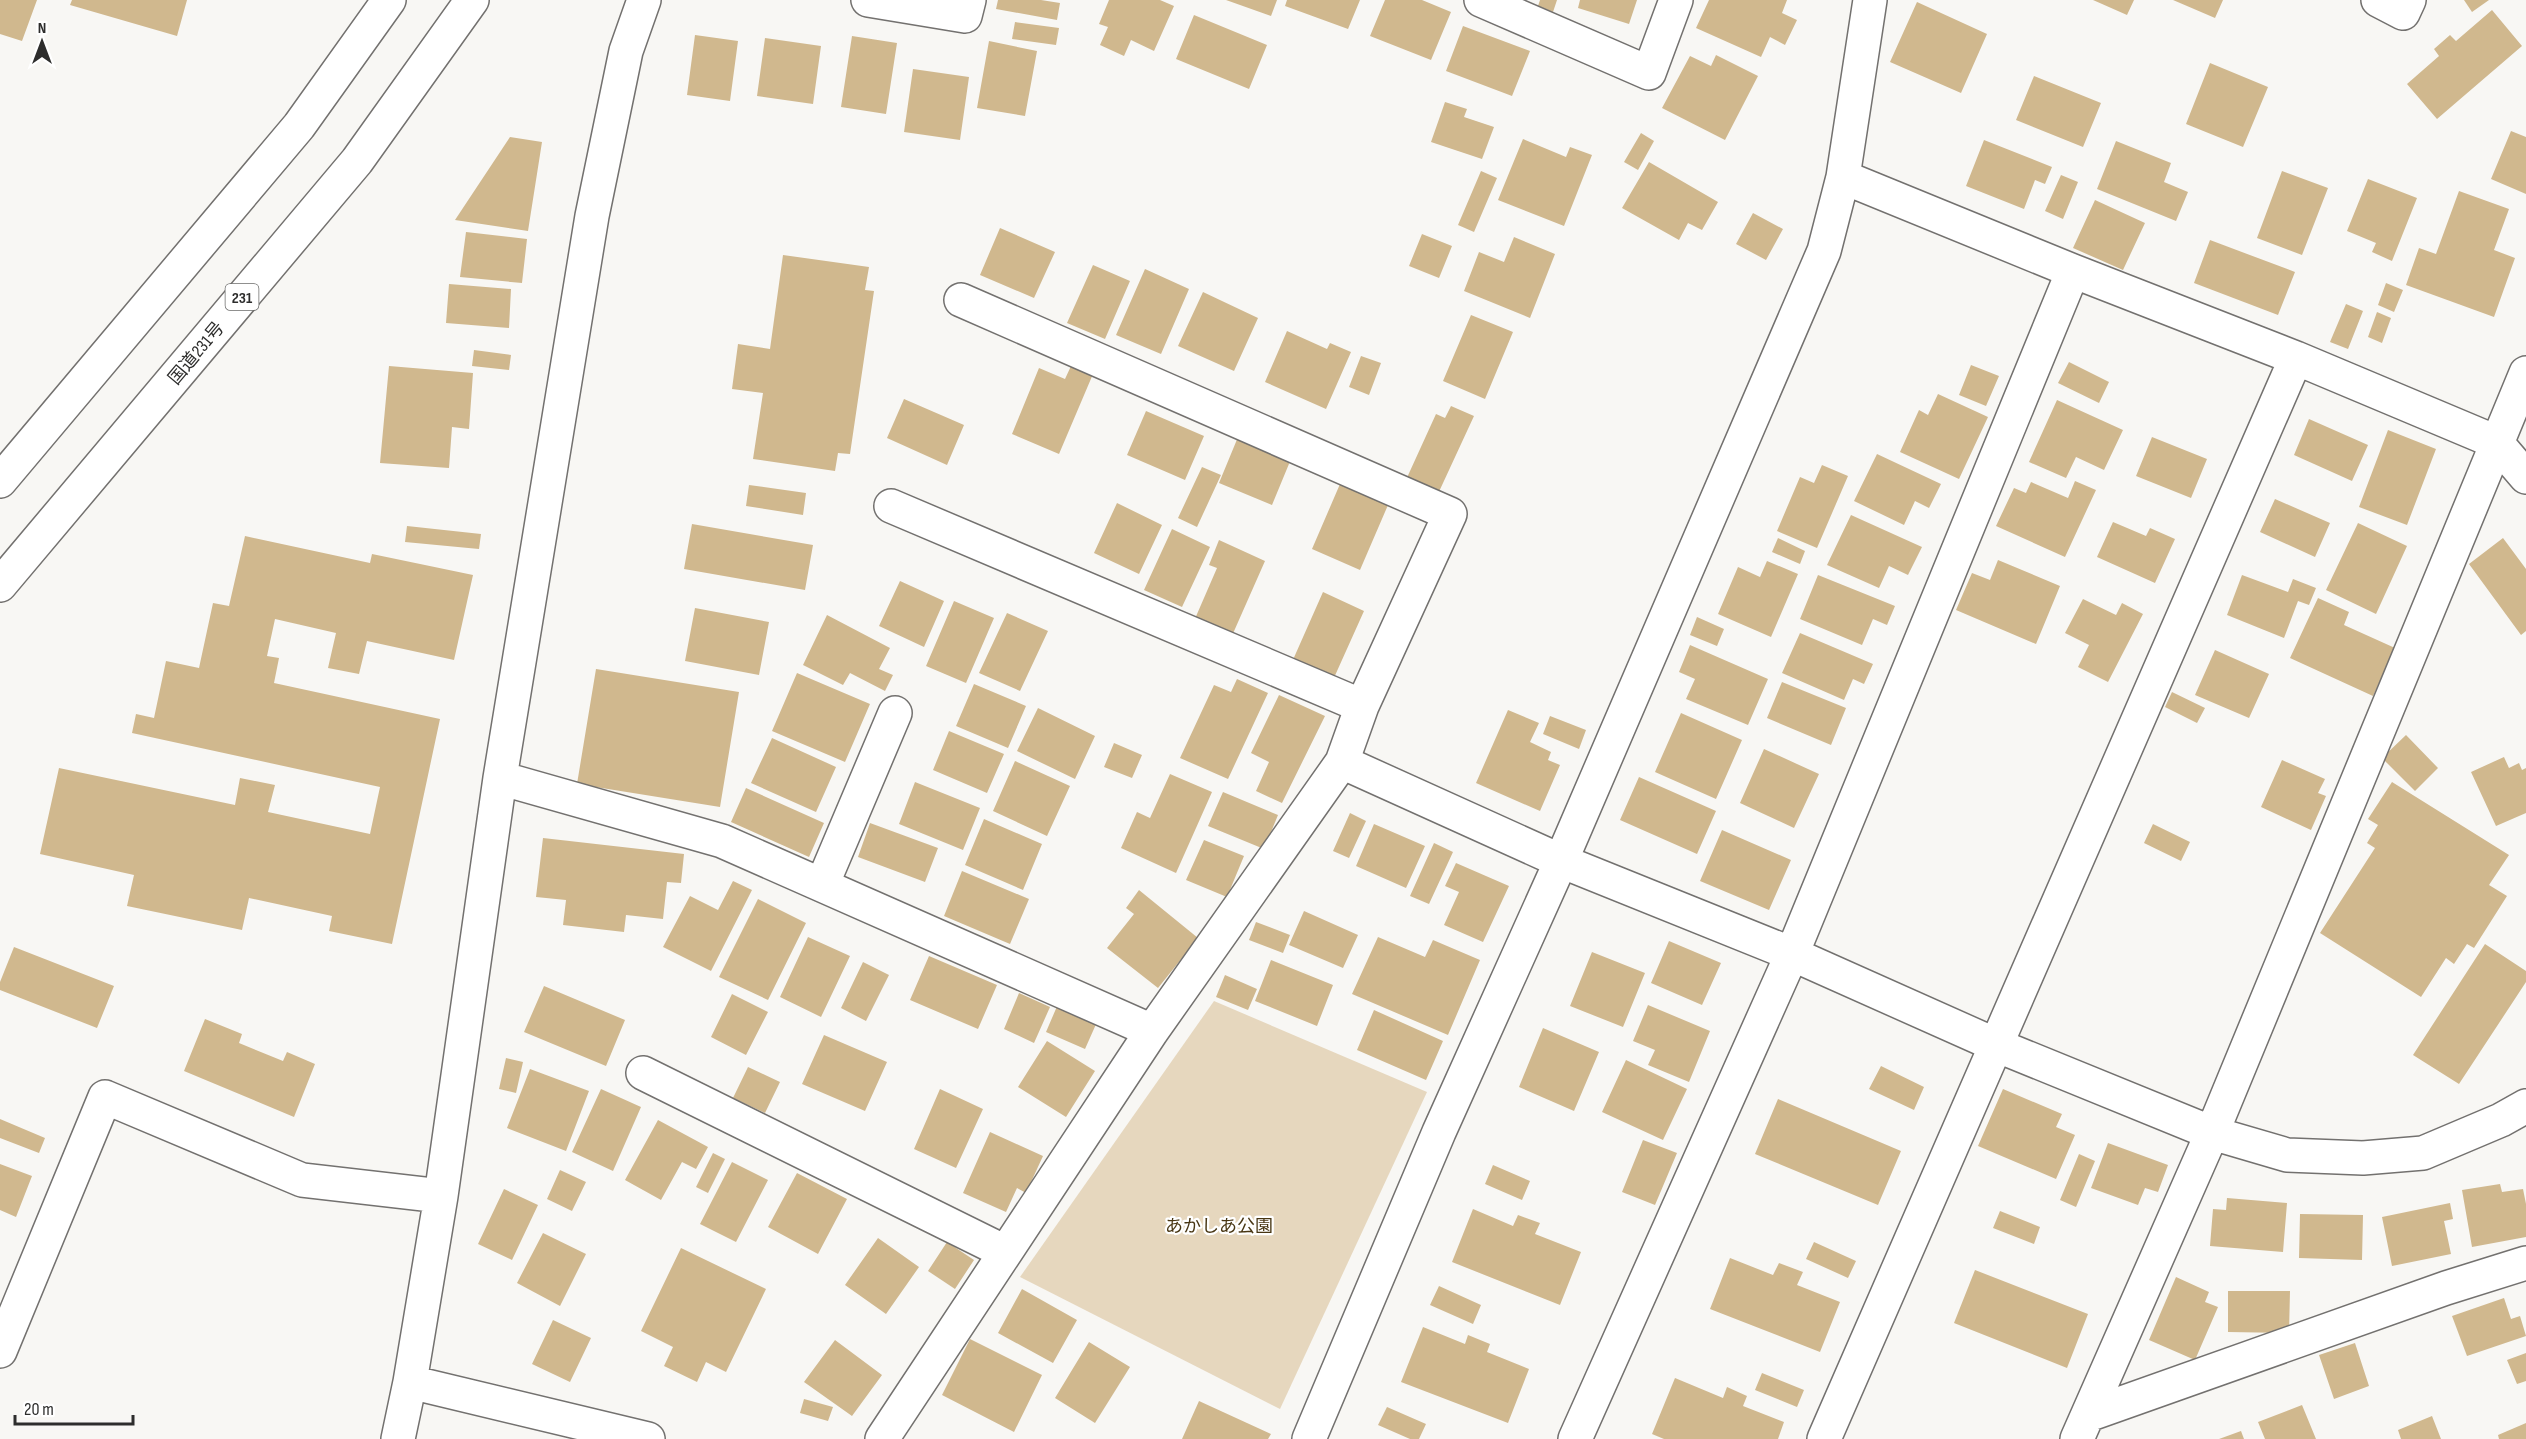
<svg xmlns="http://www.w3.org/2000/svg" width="2526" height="1439" font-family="'Sofia Sans Condensed','Noto Sans JP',sans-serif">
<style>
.green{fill:#e6d7be}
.building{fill:#d0b88e}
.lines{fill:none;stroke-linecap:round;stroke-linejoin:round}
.minor-casing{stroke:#73716f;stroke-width:36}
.highway-casing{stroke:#73716f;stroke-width:36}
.minor{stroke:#fff;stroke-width:33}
.highway{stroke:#fff;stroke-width:33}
.labels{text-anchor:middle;stroke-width:4.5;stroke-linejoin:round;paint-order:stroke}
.shield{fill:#fff;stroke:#6c6c6b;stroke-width:1.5}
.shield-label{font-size:16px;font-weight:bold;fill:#2d2d2c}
.street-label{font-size:18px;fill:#2d2d2c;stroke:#fff}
.park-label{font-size:18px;fill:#483613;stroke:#fff}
</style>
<rect width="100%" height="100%" fill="#f8f7f4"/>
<path class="green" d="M1214,1001L1427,1092L1280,1409L1020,1277Z"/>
<path class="building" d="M0,0H37L22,41L0,34Z
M72,0H187L177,36L70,5Z
M998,0H1041L1060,3L1057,20L996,9Z
M1109,0H1160L1174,6L1154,51L1131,40L1124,56L1100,45L1108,27L1099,24Z
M1226,0H1277L1271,16Z
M1287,0H1360L1348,29L1285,6Z
M1385,0H1422L1451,12L1431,60L1370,36Z
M1540,0H1557L1553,12L1538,6Z
M1580,0H1637L1629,24L1578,8Z
M1709,0H1787L1782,13L1797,20L1785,45L1770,37L1761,57L1696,28Z
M2093,0H2134L2127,15Z
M2173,0H2223L2215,18Z
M2464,0H2489L2472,12Z
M1917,2L1987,34L1961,93L1890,62Z
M2492,10L2522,46L2437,119L2407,84L2439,56L2434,49L2450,35L2456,41Z
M1194,15L1267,45L1249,89L1176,59Z
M1015,22L1059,28L1056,45L1012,39Z
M1463,26L1530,51L1512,96L1446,71Z
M695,35L738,41L730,101L687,95Z
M852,36L897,43L886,114L841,107Z
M765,38L821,46L813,104L757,96Z
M989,41L1037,51L1025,116L977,108Z
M1716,55L1758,76L1725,140L1662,108L1690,56L1711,66Z
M2210,63L2268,87L2243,147L2186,124Z
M913,69L969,77L960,140L904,132Z
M2034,76L2101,103L2083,147L2016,120Z
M1445,102L1467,109L1464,117L1494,127L1482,159L1431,142Z
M2511,131L2526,137V194L2491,179Z
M1641,133L1654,141L1638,170L1624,162Z
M510,137L542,142L528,231L455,220Z
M1523,139L1566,157L1570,147L1592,155L1564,226L1498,200Z
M1984,140L2052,167L2045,184L2035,180L2024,209L1966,186Z
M2116,141L2171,163L2164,182L2188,192L2176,221L2097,189Z
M1649,162L1718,202L1702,230L1688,223L1679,240L1622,208Z
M1481,171L1497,178L1474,232L1458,225Z
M2282,171L2328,188L2302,255L2257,238Z
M2061,175L2078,182L2063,219L2045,211Z
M2368,179L2417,198L2392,261L2372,252L2376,243L2347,231Z
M2459,191L2509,209L2494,250L2515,258L2494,317L2406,285L2419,248L2436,254Z
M2095,200L2145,223L2123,270L2073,248Z
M1753,213L1783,229L1766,260L1736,244Z
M1000,228L1055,252L1034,298L980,275Z
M466,232L527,239L522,283L460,277Z
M1422,234L1452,246L1439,278L1409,266Z
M1514,237L1555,254L1530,318L1464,291L1479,252L1504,262Z
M2210,240L2295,272L2278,315L2194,283Z
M783,255L869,267L865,290L874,291L850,454L838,453L835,471L753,459L763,393L732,389L738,344L770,349Z
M1093,265L1130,281L1105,339L1067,323Z
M1145,269L1189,289L1161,354L1116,335Z
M2386,283L2403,290L2394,312L2378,305Z
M449,284L511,289L509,328L446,323Z
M1203,292L1258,318L1234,371L1178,346Z
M2346,304L2363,311L2348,349L2330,342Z
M2377,312L2391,318L2382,343L2368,337Z
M1471,315L1513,332L1485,399L1443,381Z
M1287,331L1327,349L1330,343L1351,352L1326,409L1265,382Z
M474,350L511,355L509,370L472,366Z
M1361,356L1381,363L1369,395L1349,387Z
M2069,362L2109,382L2099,403L2058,383Z
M1971,365L1999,376L1986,406L1959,395Z
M389,366L473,373L469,429L452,427L449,468L380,463Z
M1071,366L1093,374L1059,454L1012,434L1039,368L1065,379Z
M1938,394L1988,417L1959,479L1900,452L1919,410L1928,415Z
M904,399L964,425L947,465L887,438Z
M2057,400L2123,430L2104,470L2076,457L2066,478L2029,462Z
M1451,406L1474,416L1437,496L1405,482L1436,414L1445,418Z
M1146,411L1204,436L1185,480L1127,455Z
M2309,419L2368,445L2352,481L2294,455Z
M2388,430L2436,449L2407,525L2359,507Z
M1238,437L1291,459L1272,505L1219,483Z
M2152,437L2207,459L2191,498L2136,476Z
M1877,454L1941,484L1929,508L1915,501L1904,525L1854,501Z
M1822,465L1848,476L1817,548L1777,531L1800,477L1814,483Z
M1202,467L1221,475L1197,527L1178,518Z
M2075,481L2096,490L2065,557L1996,526L2014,488L2026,493L2031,482L2068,498Z
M1340,484L1388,505L1360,570L1312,549Z
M749,485L806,493L803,515L746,506Z
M2275,499L2330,523L2315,557L2260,532Z
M1117,503L1162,525L1139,574L1094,553Z
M1851,515L1922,547L1908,575L1889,566L1879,588L1827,565Z
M2113,522L2146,536L2150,528L2175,539L2155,583L2097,557Z
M2358,523L2407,546L2376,614L2326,590Z
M692,524L813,545L805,590L684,569Z
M407,526L481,534L479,549L405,542Z
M1172,529L1210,547L1182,607L1144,590Z
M245,536L370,563L372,554L473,575L454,660L367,641L359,674L328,668L336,633L275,619L267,656L279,658L274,683L440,719L392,944L329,931L332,916L249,898L242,930L127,906L134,875L40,854L59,768L235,805L240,778L275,785L268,812L370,834L380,787L132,733L136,714L154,718L166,661L199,668L213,603L229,606Z
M1778,538L1805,551L1800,564L1772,552Z
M2503,538L2526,569V631L2521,635L2469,564Z
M1219,540L1265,561L1231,638L1194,621L1217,568L1209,565Z
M1998,560L2060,586L2036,644L1956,610L1972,573L1990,580Z
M1767,561L1798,574L1771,637L1718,614L1738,567L1760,577Z
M1818,575L1895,606L1887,625L1873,619L1862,645L1800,619Z
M2242,575L2288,592L2293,579L2316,588L2309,605L2298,601L2284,638L2227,615Z
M900,581L944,601L924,647L879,626Z
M1323,592L1364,611L1333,680L1292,662Z
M2318,598L2349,612L2344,625L2395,648L2373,696L2290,658Z
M2083,599L2116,615L2122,603L2143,614L2108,682L2078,667L2089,645L2065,633Z
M954,601L994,618L966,683L926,666Z
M695,608L769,622L759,675L685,661Z
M1007,613L1048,631L1020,691L979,673Z
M827,615L890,648L879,669L893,675L885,691L850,673L843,685L803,665Z
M1697,617L1724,629L1717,646L1690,635Z
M1800,633L1873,664L1864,684L1853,679L1844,700L1782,673Z
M1690,645L1768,679L1748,725L1686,699L1695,679L1679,672Z
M2215,650L2269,674L2249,718L2195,695Z
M596,669L739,692L720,807L577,784Z
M797,673L870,704L845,762L772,731Z
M1237,679L1268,693L1228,779L1180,758L1214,685L1231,692Z
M1782,682L1846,708L1831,745L1767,718Z
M974,684L1026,706L1008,748L956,726Z
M2172,692L2205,708L2197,723L2165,707Z
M1279,695L1325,716L1282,803L1256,791L1269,762L1251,753Z
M1038,708L1095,736L1075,779L1017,751Z
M1508,710L1539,723L1530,742L1551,752L1548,760L1560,765L1540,811L1476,783Z
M1681,713L1742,740L1716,799L1655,772Z
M1550,716L1586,730L1579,749L1543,734Z
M949,731L1004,754L987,793L933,770Z
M2406,735L2438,768L2415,791L2382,758Z
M772,738L836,767L816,812L751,783Z
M1114,743L1142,755L1132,778L1104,767Z
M1764,749L1819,774L1794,828L1740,803Z
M2504,757L2509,768L2519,763L2522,770L2526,768V813L2496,826L2471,772Z
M2282,760L2325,779L2318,793L2326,796L2311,830L2261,807Z
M1015,761L1070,786L1047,836L993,811Z
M1170,774L1212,792L1176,873L1121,848L1137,812L1150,818Z
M1639,777L1716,811L1697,854L1620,820Z
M915,782L980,808L963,850L899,824Z
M2392,782L2509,855L2489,885L2507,896L2474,948L2467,944L2454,964L2446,958L2421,997L2320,933L2375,848L2367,843L2378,825L2368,819Z
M746,788L824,823L809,857L731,822Z
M1223,792L1278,815L1264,849L1208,826Z
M1350,813L1366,821L1349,858L1333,851Z
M984,819L1042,844L1023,890L965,865Z
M870,823L938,848L925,882L858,857Z
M1374,824L1425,846L1406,888L1356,866Z
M2153,824L2190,842L2181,861L2144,843Z
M1722,830L1791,860L1769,910L1700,881Z
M543,838L684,854L681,883L667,882L663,919L626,915L624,932L563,925L566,900L536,897Z
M1204,840L1244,856L1227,897L1186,880Z
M1434,843L1453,852L1429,904L1410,896Z
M1456,863L1509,886L1483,942L1444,925L1459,892L1445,886Z
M962,871L1029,899L1010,944L944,916Z
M733,881L752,890L711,971L663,947L690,896L718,910Z
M1139,890L1198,938L1158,988L1107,948L1134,914L1126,908Z
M758,899L806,923L768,1000L719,977Z
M1304,911L1358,935L1343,968L1289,945Z
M1256,922L1290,935L1283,953L1249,940Z
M808,937L850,956L821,1017L780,997Z
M1378,937L1425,957L1433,940L1480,960L1448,1035L1352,994Z
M1669,941L1721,963L1702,1005L1651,983Z
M2485,944L2526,971V982L2459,1084L2413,1055Z
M14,947L114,986L97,1028L0,990V982Z
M1592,952L1645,973L1623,1027L1570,1006Z
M929,956L997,985L978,1029L910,1000Z
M1271,960L1333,985L1317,1026L1255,1001Z
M863,962L889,975L866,1021L841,1008Z
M1225,975L1257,989L1248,1010L1216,997Z
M544,986L625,1020L606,1066L524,1032Z
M1019,993L1050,1007L1034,1043L1004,1029Z
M732,994L768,1012L746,1055L711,1037Z
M1058,1004L1097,1022L1085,1049L1046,1032Z
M1648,1005L1710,1031L1689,1082L1648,1065L1655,1050L1633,1041Z
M1374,1010L1443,1041L1426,1080L1357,1050Z
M205,1019L242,1034L239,1043L283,1061L287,1052L315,1064L294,1117L184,1071Z
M1543,1028L1599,1052L1574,1111L1519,1087Z
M824,1035L887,1062L865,1111L802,1084Z
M1047,1041L1095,1071L1066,1117L1018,1087Z
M506,1058L523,1062L516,1093L499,1089Z
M1626,1060L1687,1089L1663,1140L1602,1112Z
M1881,1066L1924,1087L1914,1110L1869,1089Z
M748,1067L780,1082L765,1113L733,1098Z
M530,1069L589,1091L566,1151L507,1128Z
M601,1089L641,1107L613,1171L572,1152Z
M940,1089L983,1109L956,1168L914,1149Z
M2003,1089L2062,1114L2056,1127L2075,1135L2056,1179L1978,1146Z
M1778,1099L1901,1151L1878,1205L1755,1154Z
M0,1119L45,1138L39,1153L0,1138Z
M658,1120L708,1147L696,1169L682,1162L661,1200L625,1180Z
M990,1132L1043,1156L1026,1193L1017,1188L1006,1212L963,1193Z
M1643,1140L1677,1153L1655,1205L1622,1192Z
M2108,1143L2168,1165L2158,1192L2145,1188L2138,1205L2091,1188Z
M713,1153L725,1159L708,1193L696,1187Z
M2079,1154L2095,1161L2076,1207L2060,1200Z
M732,1162L768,1180L736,1242L700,1224Z
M0,1164L32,1176L16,1217L0,1210Z
M1493,1165L1530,1181L1522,1200L1485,1184Z
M560,1170L586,1182L572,1211L547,1199Z
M797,1173L847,1199L818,1254L768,1227Z
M2500,1184L2502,1192L2523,1189L2526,1204V1237L2472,1247L2462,1190Z
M504,1189L538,1205L512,1260L478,1244Z
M2227,1198L2287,1203L2283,1252L2210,1246L2213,1209L2226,1210Z
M2450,1203L2453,1219L2444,1221L2451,1254L2392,1266L2382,1217Z
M1473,1209L1513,1226L1518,1215L1540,1223L1535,1234L1581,1252L1560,1305L1452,1262Z
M2000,1211L2040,1227L2034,1244L1993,1228Z
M2300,1214L2363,1215L2362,1260L2299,1258Z
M543,1233L586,1254L560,1306L517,1283Z
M878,1238L919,1267L886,1314L845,1285Z
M947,1242L974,1260L955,1289L928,1271Z
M1814,1242L1856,1261L1848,1278L1806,1259Z
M681,1248L766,1289L726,1372L706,1362L697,1382L664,1366L673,1347L641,1331Z
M1730,1258L1773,1275L1779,1263L1803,1272L1797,1285L1840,1302L1820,1352L1710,1309Z
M1975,1270L2088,1314L2067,1368L1954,1323Z
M2176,1277L2209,1292L2205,1302L2218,1307L2195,1360L2149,1340Z
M1439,1286L1481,1305L1473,1324L1430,1305Z
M1022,1289L1077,1320L1053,1363L998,1333Z
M2228,1291H2290L2289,1333L2228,1332Z
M2504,1298L2511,1319L2520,1316L2526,1336L2467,1356L2452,1316Z
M553,1320L591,1338L570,1382L532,1364Z
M1423,1327L1465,1344L1468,1335L1490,1344L1487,1352L1529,1369L1508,1423L1401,1382Z
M970,1339L1042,1375L1014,1432L942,1395Z
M835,1340L882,1375L852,1416L804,1382Z
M1089,1342L1130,1367L1095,1423L1055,1398Z
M2355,1343L2369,1386L2334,1399L2319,1355Z
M2526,1353V1381L2517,1384L2507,1360Z
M1762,1373L1804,1390L1797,1407L1755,1390Z
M1675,1378L1723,1398L1727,1387L1747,1396L1743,1406L1784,1422L1778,1439H1664L1652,1434Z
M804,1399L833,1407L828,1421L800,1413Z
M1199,1401L1271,1434L1268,1439H1182Z
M2302,1405L2316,1439H2265L2258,1422Z
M1387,1407L1426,1424L1419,1439H1410L1378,1425Z
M2432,1416L2441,1439H2401L2398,1430Z
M2526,1423V1439H2499L2498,1435Z
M2241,1431L2244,1439H2219Z"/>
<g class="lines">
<defs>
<path id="minor" d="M868,0L965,16L969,0
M1481,0L1649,73L1676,0
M2378,0L2403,13L2409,0
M1843,177L2073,271L2296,358L2496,442L2526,477
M961,300L1450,514L1362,706L1342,762
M891,506L1362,706
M500,778L722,841L1152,1031
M822,885L895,713
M643,1073L1005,1252
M0,1351L105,1097L302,1180L441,1196
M410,1382L648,1439
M2088,1415L2446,1288L2526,1263
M398,1439L410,1382L441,1196L500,778L592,216L626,51L644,0
M882,1439L1152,1031L1342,762L1561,861L1792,954L1996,1045L2212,1133L2287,1155L2363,1158L2423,1153L2501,1120L2526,1106
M1309,1439L1439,1132L1561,861L1824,251L1843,177L1870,0
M1575,1439L1792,954L2073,271
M1824,1439L2296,358
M2077,1439L2212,1133L2526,373"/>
<path id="highway" d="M0,481L299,126L389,0
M0,585L357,161L472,0"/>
</defs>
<use href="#minor" class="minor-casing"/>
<use href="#highway" class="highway-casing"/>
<use href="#minor" class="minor"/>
<use href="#highway" class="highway"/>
</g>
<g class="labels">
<rect class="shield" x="225.5" y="284" width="33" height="26" rx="4.5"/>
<g class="shield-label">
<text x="242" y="303">231</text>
</g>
<g class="street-label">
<text transform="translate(196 353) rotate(-50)" y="6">国道231号</text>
</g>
<g class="park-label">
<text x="1219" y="1232">あかしあ公園</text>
</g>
</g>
<g transform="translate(42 42)" stroke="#ffffff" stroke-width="4.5" paint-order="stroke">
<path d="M0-4.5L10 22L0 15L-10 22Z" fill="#2d2d2c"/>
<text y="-9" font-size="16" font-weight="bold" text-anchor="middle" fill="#2d2d2c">N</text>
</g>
<path d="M15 1415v9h118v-9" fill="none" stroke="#2d2d2c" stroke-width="3"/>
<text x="24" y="1415" font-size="18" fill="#2d2d2c" stroke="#ffffff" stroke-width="4.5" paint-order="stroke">20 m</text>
</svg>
